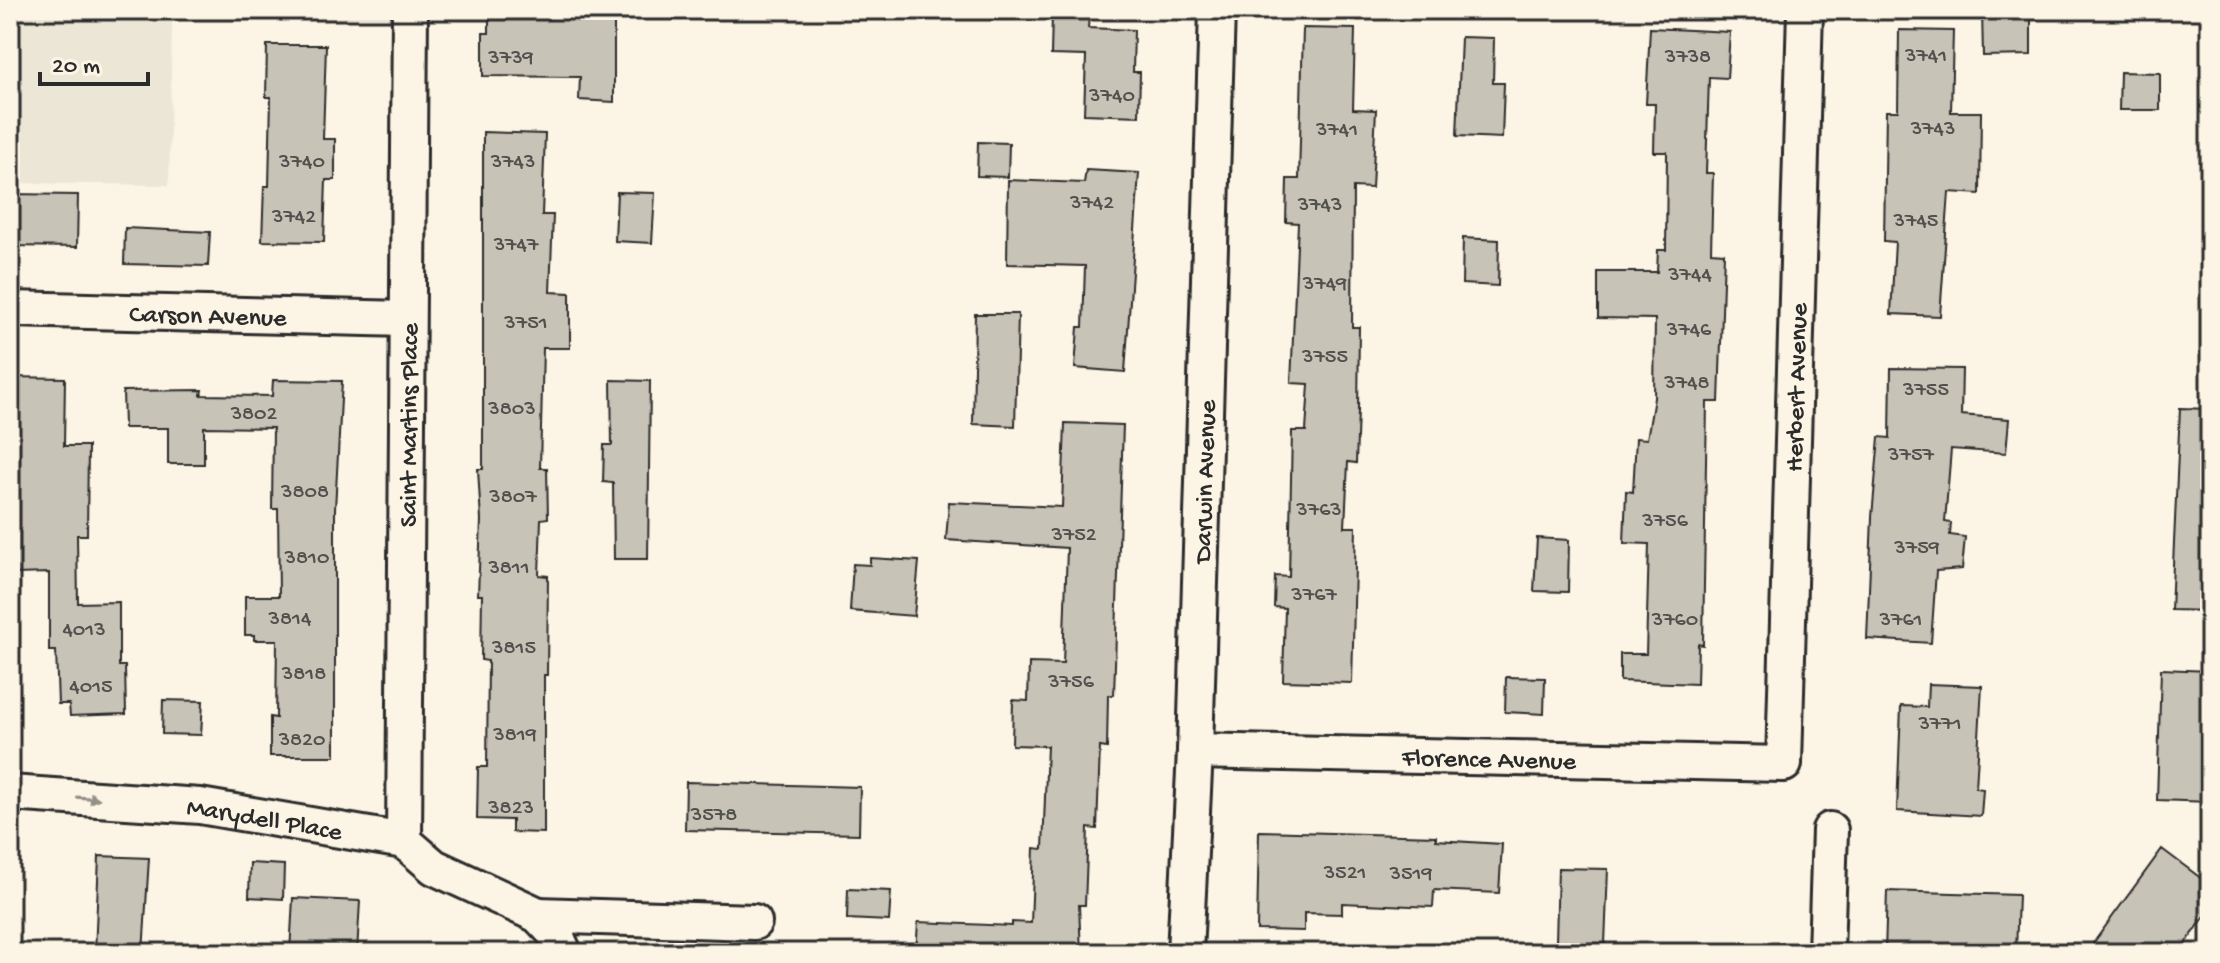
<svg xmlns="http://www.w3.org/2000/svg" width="2220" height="963" font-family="'Gochi Hand',sans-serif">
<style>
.built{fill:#ece6d7}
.building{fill:#c8c3b7;stroke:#2b2b2b;stroke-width:2}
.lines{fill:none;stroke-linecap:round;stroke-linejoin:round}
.minor-casing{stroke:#2b2b2b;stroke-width:40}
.minor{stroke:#fcf5e5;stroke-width:34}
.oneway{fill:#949088}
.labels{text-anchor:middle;stroke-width:6;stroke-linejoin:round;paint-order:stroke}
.number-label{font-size:22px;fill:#52514e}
.street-label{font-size:26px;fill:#2b2b2b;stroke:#fcf5e5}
</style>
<rect width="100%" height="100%" fill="#fcf5e5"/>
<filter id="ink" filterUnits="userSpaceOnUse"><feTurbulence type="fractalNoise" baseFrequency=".0125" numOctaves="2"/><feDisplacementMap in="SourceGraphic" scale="16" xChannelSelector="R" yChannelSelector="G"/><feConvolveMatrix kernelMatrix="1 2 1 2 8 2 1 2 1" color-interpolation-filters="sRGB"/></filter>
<g filter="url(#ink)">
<path class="built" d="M10,10H410V19L172,22L169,185L10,183Z"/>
<path class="building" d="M489,10H614V102L579,100L580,77L483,76V33H489Z
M1982,10H2031V55L1983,56Z
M1052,14L1089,15L1088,28L1134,30L1133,72H1140L1139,116L1084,114L1086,56L1051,55Z
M1303,28L1355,29L1353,109L1376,110L1372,188L1353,187L1352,327H1359L1358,411L1356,463L1348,462L1345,527H1356L1352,683L1283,681L1285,608L1274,607L1275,576L1289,577L1292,431H1306L1309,384L1291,383L1298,223L1286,222L1287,179H1299Z
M1650,28L1730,32L1727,78L1709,77L1706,173H1713L1711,252L1724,253L1719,402H1707L1703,645L1698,644L1697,684L1620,681V654H1646L1649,544L1624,543L1626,491L1633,492L1636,438L1647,439L1654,398L1655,319L1598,318V272H1657L1658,250H1666L1667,152H1654L1655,104H1646Z
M1899,30L1953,31L1951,112H1981L1980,194L1949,192L1940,316L1891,314L1895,242L1884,241L1886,111H1898Z
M1461,37L1494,38L1493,83H1504L1502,138L1457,136Z
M267,45H326L323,139H335V180H326L324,242L262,241L264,186H269L271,97H266Z
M2120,72L2160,73V110H2119Z
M483,132L545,134L542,215H553L550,292L570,293V348H543L540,468H547L548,518L541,519L539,575L548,576L547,675H544V833L512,832V820L477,819L478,767H487L488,661L481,660L482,595H478L481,520L478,469H483Z
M978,142L1009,143L1008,177L977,176Z
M1086,170L1139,173L1125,372L1075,368L1078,327H1083L1085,266L1007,264L1008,180L1084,183Z
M617,192L655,193L652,243L615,241Z
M10,194L78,195L77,247L10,246Z
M125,228L210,232L208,266L124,264Z
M1463,238L1499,240L1498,286L1462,284Z
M975,314H1018L1015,426L973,424Z
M1891,368L1962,369L1961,415L2009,419L2006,453L1951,449L1945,522L1951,523L1950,535L1965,537L1962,569L1936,571L1931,643L1867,639L1872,517L1879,437L1890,438Z
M10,377L65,378L64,446H88L87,535H77L78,603L119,602V666H125L126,714L70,716L69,704H58L56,651H49V573L15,574L14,426H10Z
M273,380L342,381L335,509V756H270V717L276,718L277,640H254V635H245V596H279L278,509H272L273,428L204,427V464H168V428H124L123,391L202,390L201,395L272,396Z
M611,380L650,381L648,559H614L613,483L603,482L604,445H612Z
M2180,408L2210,409V611L2171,610Z
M1065,423L1123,425L1114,695H1108L1107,748L1100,747L1097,829L1088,828L1085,905H1079L1081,953H916L918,922L1012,926V922L1031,923L1034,848L1043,849L1047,746L1012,745L1013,700L1028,701L1029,663L1063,664L1067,548L946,540L949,502L1062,507Z
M1537,538L1569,540L1568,592L1534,591Z
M870,558L919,561L914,616L850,611L853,564L870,565Z
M2161,669L2210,671V802L2157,800Z
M1506,677L1545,678L1544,714L1505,712Z
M1928,684L1982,686L1976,788L1983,789L1981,816L1897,811L1901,706L1927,707Z
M163,700L203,701L201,735L162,734Z
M686,782L860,787L859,834L685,830Z
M1259,831L1436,836V840L1502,844L1499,893L1434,890L1433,907L1342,903V914L1304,913V931L1257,930Z
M2162,849L2210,885V909L2179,953H2086Z
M99,856L149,858L143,953H95Z
M250,863L284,865L283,899L249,897Z
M1558,868L1608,869L1605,944L1556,942Z
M848,889L891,891L889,921L847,919Z
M1887,891L2018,895L2016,953H1885Z
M293,898L360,901L357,953H290Z"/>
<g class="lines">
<defs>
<g id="minor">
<path id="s1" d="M10,309L407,319"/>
<path id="s2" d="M1195,751L1784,764L1805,10"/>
<path id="s3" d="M10,793L200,806L404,841L434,867L538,915L555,933L564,953"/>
<path id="s4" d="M404,841L410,10"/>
<path d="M538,915L754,922"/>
<path id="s5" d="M1185,953L1195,751L1217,10"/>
<path d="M1826,953L1830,830"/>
</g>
</defs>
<use href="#minor" class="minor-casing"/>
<use href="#minor" class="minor"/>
</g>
<defs><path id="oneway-solid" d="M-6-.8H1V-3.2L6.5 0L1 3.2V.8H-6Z" transform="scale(2)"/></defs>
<use class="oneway" href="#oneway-solid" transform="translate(88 798) rotate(4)"/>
</g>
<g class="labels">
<g class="number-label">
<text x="1926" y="61">3741</text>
<text x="1688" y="62">3738</text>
<text x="511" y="63">3739</text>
<text x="1112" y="101">3740</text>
<text x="1933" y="134">3743</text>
<text x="1337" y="135">3741</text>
<text x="302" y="167">3740</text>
<text x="513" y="167">3743</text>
<text x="1092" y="208">3742</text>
<text x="1320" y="210">3743</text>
<text x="294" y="222">3742</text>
<text x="1916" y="226">3745</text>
<text x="516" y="250">3747</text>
<text x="1690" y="280">3744</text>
<text x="1325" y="289">3749</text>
<text x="526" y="328">3751</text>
<text x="1689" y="335">3746</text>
<text x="1325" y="362">3755</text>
<text x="1687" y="388">3748</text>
<text x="1926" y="395">3755</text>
<text x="512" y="414">3803</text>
<text x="254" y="419">3802</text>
<text x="1911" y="460">3757</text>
<text x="305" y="497">3808</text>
<text x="513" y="502">3807</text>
<text x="1319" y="515">3763</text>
<text x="1665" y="526">3756</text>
<text x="1074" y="540">3752</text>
<text x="1917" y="553">3759</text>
<text x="307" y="563">3810</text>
<text x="509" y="573">3811</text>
<text x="1314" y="600">3767</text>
<text x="290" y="624">3814</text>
<text x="1675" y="625">3760</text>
<text x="1901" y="625">3761</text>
<text x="84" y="635">4013</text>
<text x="514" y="653">3815</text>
<text x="304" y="679">3818</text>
<text x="1071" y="687">3756</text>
<text x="91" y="692">4015</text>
<text x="1940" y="729">3771</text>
<text x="515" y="740">3819</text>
<text x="302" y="745">3820</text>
<text x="511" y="813">3823</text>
<text x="714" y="820">3578</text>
<text x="1345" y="878">3521</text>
<text x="1411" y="879">3519</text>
</g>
<g class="street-label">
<text dy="9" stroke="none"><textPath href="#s1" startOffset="198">Carson Avenue</textPath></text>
<text dy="9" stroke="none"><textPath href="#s2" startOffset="966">Herbert Avenue</textPath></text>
<text dy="9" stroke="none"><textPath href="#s4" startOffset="416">Saint Martins Place</textPath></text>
<text dy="9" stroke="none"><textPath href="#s5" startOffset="472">Darwin Avenue</textPath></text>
<text dy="9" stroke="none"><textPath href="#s2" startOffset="294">Florence Avenue</textPath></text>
<text dy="9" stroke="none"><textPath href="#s3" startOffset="256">Marydell Place</textPath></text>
</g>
</g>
<rect width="2220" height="963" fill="none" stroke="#fcf5e5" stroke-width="40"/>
<rect x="20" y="20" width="2180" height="923" fill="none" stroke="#2b2b2b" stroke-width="3" filter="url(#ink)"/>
<path d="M40 72v12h108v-12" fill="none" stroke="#2b2b2b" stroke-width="4"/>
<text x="52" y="72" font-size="24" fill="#2b2b2b" stroke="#fcf5e5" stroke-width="6" paint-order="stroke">20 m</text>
</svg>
